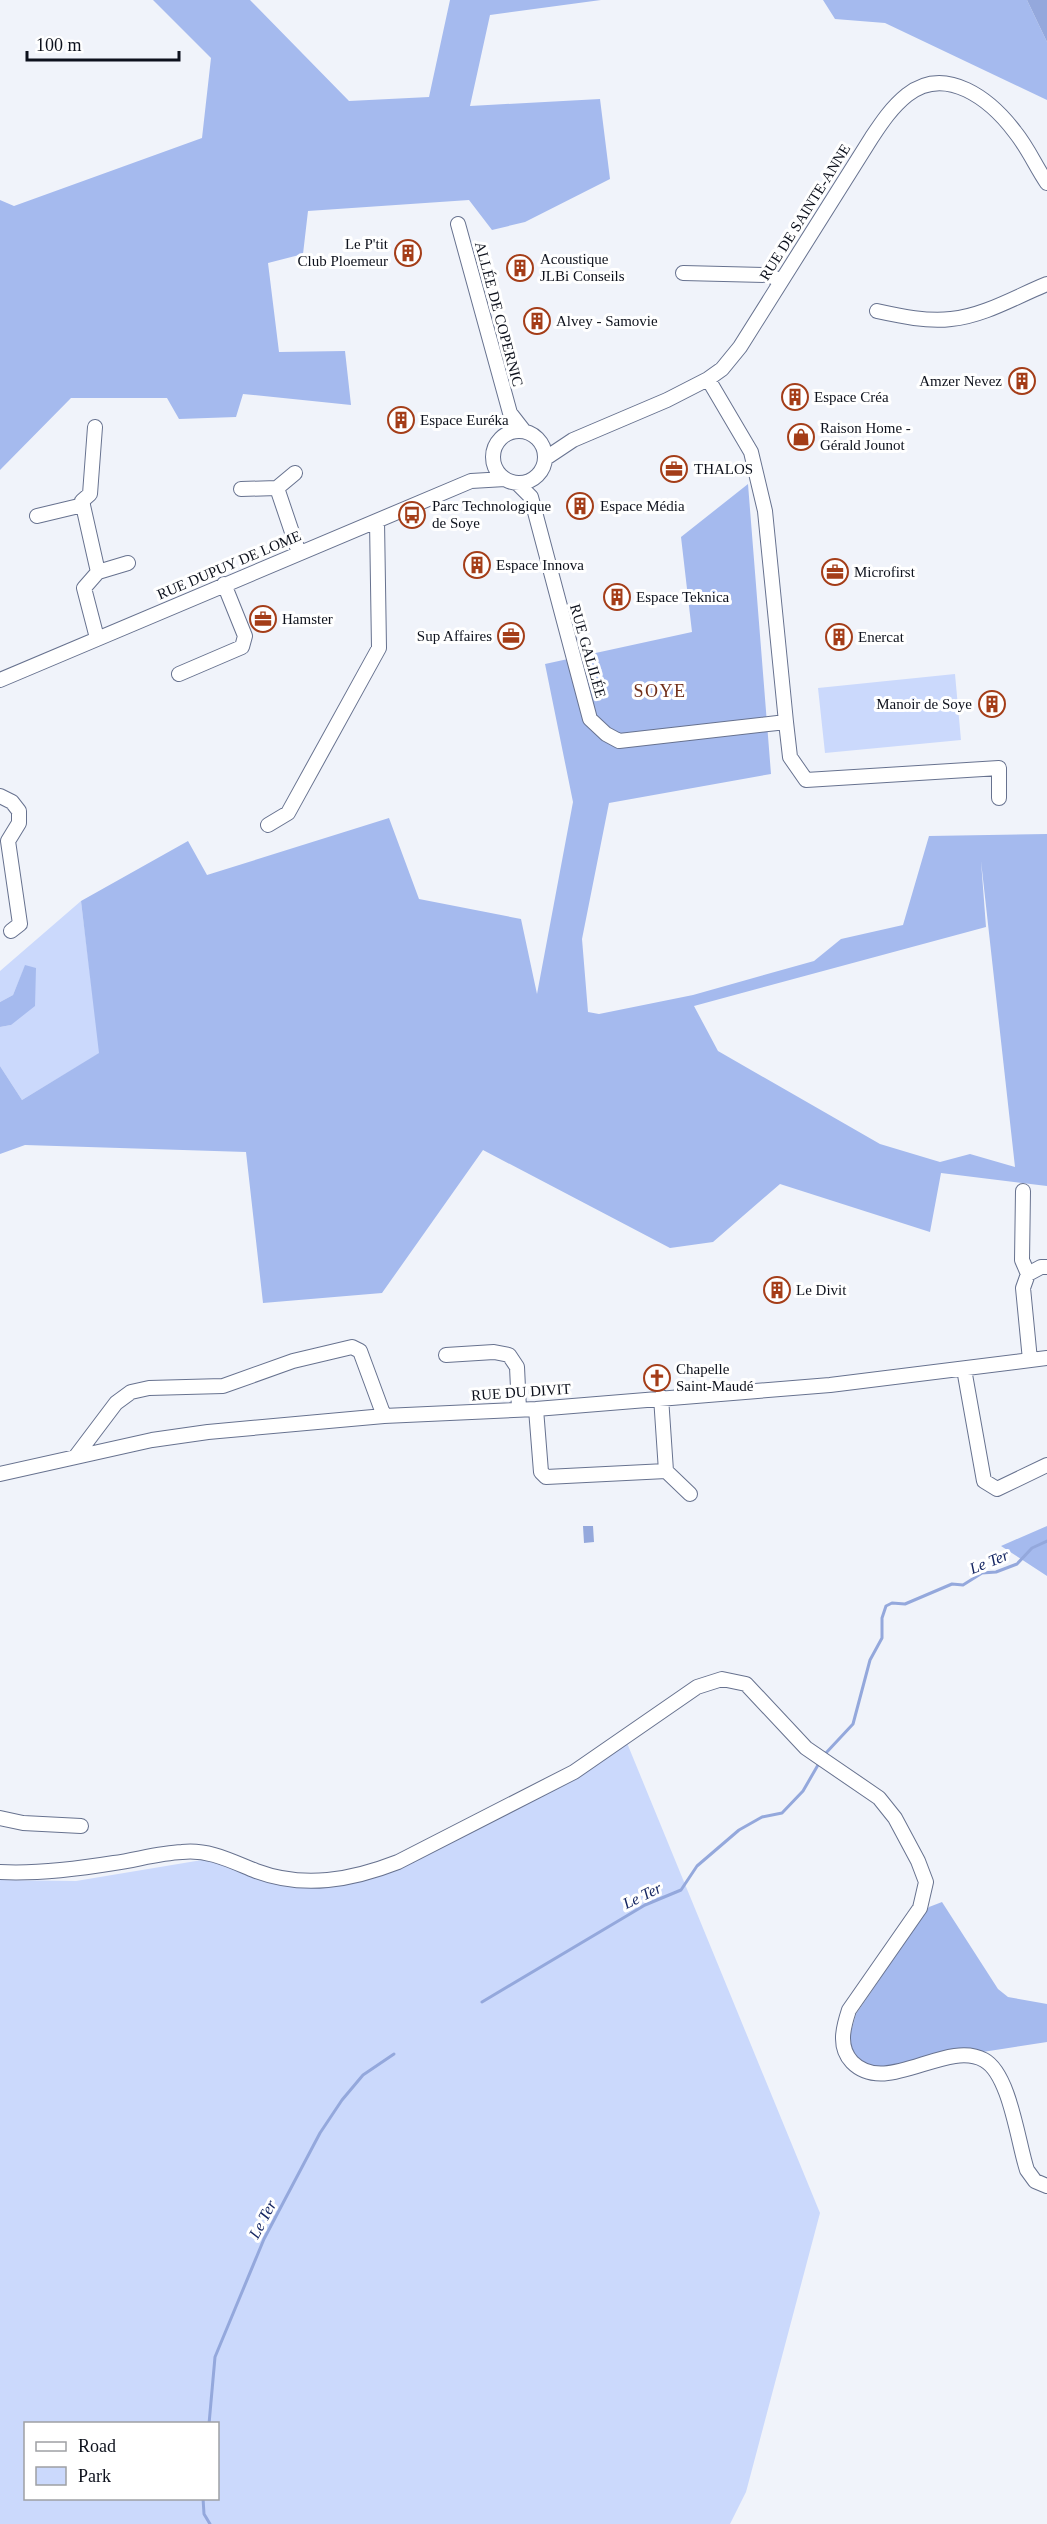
<svg xmlns="http://www.w3.org/2000/svg" width="1047" height="2524" font-family="Georgia,serif">
<style>
.green{fill:#cbd9fc;fill-rule:evenodd}
.forest{fill:#a5baee;fill-rule:evenodd}
.water{fill:#94a8dc}
.lines{fill:none;stroke-linecap:round;stroke-linejoin:round}
.stream{stroke:#94a8dc;stroke-width:3}
.minor-casing{stroke:#67728f;stroke-width:16}
.minor{stroke:#fff;stroke-width:14}
.labels{text-anchor:middle;stroke-width:6;stroke-linejoin:round;paint-order:stroke}
.street-label{font-size:15px;fill:#0d111c;stroke:#fff}
.poi-label{font-size:15px;fill:#0d111c;stroke:#fff;text-anchor:start}
.water-label{font-size:16px;font-style:italic;fill:#162763;stroke:#fff}
.quarter-label{font-size:18px;letter-spacing:1.5px;fill:#712f19;stroke:#fff}
</style>
<rect width="100%" height="100%" fill="#f0f3fa"/>
<path class="green" d="M955,674L961,740L825,753L818,688Z
M81,901L100,1053L22,1100L0,1066V1027L11,1025L25,966L13,995L0,1002V971Z
M627,1743L820,2213L746,2492L730,2524H0V1880L76,1881L208,1859L342,1883ZM26,2424H218V2498H26Z"/>
<path class="forest" d="M153,0H250L349,101L429,97L450,0H601L490,15L470,106L600,99L610,179L525,222L492,230L469,200L308,211L303,254L268,263L279,352L345,351L351,405L243,394L236,417L179,419L167,398H71L0,470V200L14,206L202,138L211,58Z
M823,0H1027L1047,42V100L885,23L835,19Z
M748,484L771,774L609,803L582,939L588,1012L599,1014L693,995L814,961L841,939L903,925L929,836L1047,834V1186L941,1173L930,1232L780,1184L713,1242L670,1248L483,1150L382,1293L263,1303L246,1152L25,1145L0,1154V1066L22,1100L99,1053L81,901L188,841L207,875L389,818L419,899L521,919L537,994L573,802L545,664L692,632L681,537ZM981,861L1015,1167L970,1154L940,1162L880,1144L718,1051L694,1006L986,927Z
M25,965L36,968L35,1006L11,1025L0,1027V1002L13,995Z
M1047,1526V1576L1001,1546Z
M942,1902L998,1989L1008,1997L1047,2004V2042L880,2068C865,2064 856,2060 847,2046L856,2014L929,1907Z"/>
<path class="water" d="M1027,0H1047V42Z
M583,1526H593L594,1542L584,1543Z"/>
<g class="lines">
<path class="stream" d="M825,1754L853,1724L870,1660L882,1638V1618L886,1606L892,1603L905,1604L952,1584L963,1585L982,1573L996,1572L1017,1564L1032,1548L1047,1541
M482,2002L645,1905L681,1890L697,1866L739,1830L762,1817L782,1813L803,1791L818,1765
M209,2424L215,2357L264,2239L320,2133L342,2100L363,2075L394,2054
M203,2498L204,2514L210,2524"/>
<defs>
<path id="minor" d="M458,224L510,413L524,431
M683,273L769,275L781,281
M877,311C900,316 927,322 951,319C984,316 1017,296 1047,284
M708,379L751,452L765,511L786,722
M95,427L90,494L82,501L98,572L84,588L97,638
M493 457a26 26 0 1 1 52 0a26 26 0 1 1-52 0Z
M546,458L573,440L667,400L708,379L722,369L740,347L872,137C882,122 892,107 907,95C946,64 991,100 1015,132C1028,148 1036,167 1047,183
M295,473L277,488L299,553
M518,484L531,497L590,719L606,734L619,741L786,722L790,757L806,780L999,768V798
M241,489L277,488
M37,516L83,505
M98,572L128,563
M179,674L242,647L245,636L224,584
M0,680L471,481L505,479
M0,796L12,802L19,811V823L8,841L20,924L11,931
M268,825L288,813L379,648L377,521
M1023,1191L1022,1260L1028,1274
M446,1355L494,1352L509,1355L517,1367L519,1409
M1030,1360L1023,1288L1028,1274L1041,1267H1047
M964,1369L984,1481L997,1489L1047,1465
M536,1409L541,1472L546,1477L666,1471L661,1397
M76,1456L116,1403L131,1392L149,1388L223,1386L293,1361L352,1347L360,1351L384,1416
M666,1471L690,1494
M0,1474L152,1440L208,1432L384,1416L536,1409L830,1385L1047,1358
M0,1818L23,1823L81,1826
M0,1872C37,1874 77,1869 114,1863C136,1860 159,1853 182,1852C209,1849 231,1861 256,1871C304,1889 352,1880 398,1862L574,1772L697,1687L722,1679L746,1684L806,1748L879,1798L895,1818L918,1861L926,1882L920,1908L849,2010C843,2028 838,2047 852,2062C886,2097 946,2039 984,2060C1010,2074 1018,2143 1027,2170L1035,2181L1047,2186"/>
</defs>
<use href="#minor" class="minor-casing"/>
<use href="#minor" class="minor"/>
</g>
<defs>
<symbol id="building-ring" viewBox="-11 -11 22 22"><circle r="9.5" fill="#fff" stroke="#a43d18" stroke-width="1.5"/><path d="M-4-6H4V6H1V3H-1V6H-4ZM-2.5-4.3h1.7v1.8h-1.7ZM.8-4.3h1.7v1.8H.8ZM-2.5-1h1.7V.8h-1.7ZM.8-1h1.7V.8H.8Z" fill="#a43d18"/></symbol>
<symbol id="shop-ring" viewBox="-11 -11 22 22"><circle r="9.5" fill="#fff" stroke="#a43d18" stroke-width="1.5"/><path d="M-5-2.5h2.3a2.7 3.5 0 0 1 5.4 0H5L5.5 6h-11ZM-1.5-2.5h3a1.5 2.3 0 0 0-3 0Z" fill="#a43d18"/></symbol>
<symbol id="office-ring" viewBox="-11 -11 22 22"><circle r="9.5" fill="#fff" stroke="#a43d18" stroke-width="1.5"/><path d="M-6-3h4V-5.5h4V-3h4V5H-6ZM-1-4.5V-3h2v-1.5ZM-6 0V1H6V0Z" fill="#a43d18"/></symbol>
<symbol id="bus-ring" viewBox="-11 -11 22 22"><circle r="9.5" fill="#fff" stroke="#a43d18" stroke-width="1.5"/><path d="M-5-6H5V4H4V6H2V4H-2V6H-4V4H-5ZM-3.5-4V0h7V-4ZM-3.5 1.2v1.5H-2V1.2ZM2 1.2v1.5H3.5V1.2Z" fill="#a43d18"/></symbol>
<symbol id="church-ring" viewBox="-11 -11 22 22"><circle r="9.5" fill="#fff" stroke="#a43d18" stroke-width="1.5"/><path d="M-1.2-6h2.4v3.5h3.3v2.4h-3.3V6h-2.4V-.1h-3.3v-2.4h3.3Z" fill="#a43d18"/></symbol>
</defs>
<g fill-rule="evenodd">
<use href="#building-ring" x="393" y="238" width="30" height="30"/>
<use href="#building-ring" x="505" y="253" width="30" height="30"/>
<use href="#building-ring" x="522" y="306" width="30" height="30"/>
<use href="#building-ring" x="1007" y="366" width="30" height="30"/>
<use href="#building-ring" x="780" y="382" width="30" height="30"/>
<use href="#building-ring" x="386" y="405" width="30" height="30"/>
<use href="#shop-ring" x="786" y="422" width="30" height="30"/>
<use href="#office-ring" x="659" y="454" width="30" height="30"/>
<use href="#building-ring" x="565" y="491" width="30" height="30"/>
<use href="#bus-ring" x="397" y="500" width="30" height="30"/>
<use href="#building-ring" x="462" y="550" width="30" height="30"/>
<use href="#office-ring" x="820" y="557" width="30" height="30"/>
<use href="#building-ring" x="602" y="582" width="30" height="30"/>
<use href="#office-ring" x="248" y="604" width="30" height="30"/>
<use href="#office-ring" x="496" y="621" width="30" height="30"/>
<use href="#building-ring" x="824" y="622" width="30" height="30"/>
<use href="#building-ring" x="977" y="689" width="30" height="30"/>
<use href="#building-ring" x="762" y="1275" width="30" height="30"/>
<use href="#church-ring" x="642" y="1363" width="30" height="30"/>
</g>
<g class="labels">
<g class="street-label">
<text transform="translate(805 212) rotate(-58)" y="5">RUE DE SAINTE-ANNE</text>
<text transform="translate(499 314) rotate(75)" y="5">ALLÉE DE COPERNIC</text>
<text transform="translate(229 565) rotate(-23)" y="5">RUE DUPUY DE LOME</text>
<text transform="translate(588 651) rotate(74)" y="5">RUE GALILÉE</text>
<text transform="translate(521 1392) rotate(-4)" y="5">RUE DU DIVIT</text>
</g>
<g class="poi-label">
<text x="388" y="249" text-anchor="end">Le P'tit<tspan x="388" dy="17">Club Ploemeur</tspan></text>
<text x="540" y="264">Acoustique<tspan x="540" dy="17">JLBi Conseils</tspan></text>
<text x="556" y="326">Alvey - Samovie</text>
<text x="1002" y="386" text-anchor="end">Amzer Nevez</text>
<text x="814" y="402">Espace Créa</text>
<text x="420" y="425">Espace Euréka</text>
<text x="820" y="433">Raison Home -<tspan x="820" dy="17">Gérald Jounot</tspan></text>
<text x="694" y="474">THALOS</text>
<text x="432" y="511">Parc Technologique<tspan x="432" dy="17">de Soye</tspan></text>
<text x="600" y="511">Espace Média</text>
<text x="496" y="570">Espace Innova</text>
<text x="854" y="577">Microfirst</text>
<text x="636" y="602">Espace Teknica</text>
<text x="282" y="624">Hamster</text>
<text x="492" y="641" text-anchor="end">Sup Affaires</text>
<text x="858" y="642">Enercat</text>
<text x="972" y="709" text-anchor="end">Manoir de Soye</text>
<text x="796" y="1295">Le Divit</text>
<text x="676" y="1374">Chapelle<tspan x="676" dy="17">Saint-Maudé</tspan></text>
</g>
<g class="water-label">
<text transform="translate(989 1561) rotate(-22)" y="6">Le Ter</text>
<text transform="translate(642 1895) rotate(-26)" y="6">Le Ter</text>
<text transform="translate(262 2219) rotate(-62)" y="6">Le Ter</text>
</g>
<g class="quarter-label">
<text x="660" y="697">SOYE</text>
</g>
</g>
<rect x="24" y="2422" width="195" height="78" fill="#ffffff" stroke="#9ea0a4" stroke-width="1.5"/>
<rect x="36" y="2442" width="30" height="9" fill="#ffffff" stroke="#9ea0a4" stroke-width="1.5"/>
<text x="78" y="2452" font-size="18" fill="#0d111c">Road</text>
<rect x="36" y="2467" width="30" height="18" fill="#cbd9fc" stroke="#9ea0a4" stroke-width="1.5"/>
<text x="78" y="2482" font-size="18" fill="#0d111c">Park</text>
<path d="M27 51v9h152v-9" fill="none" stroke="#0d111c" stroke-width="3"/>
<text x="36" y="51" font-size="18" fill="#0d111c" stroke="#ffffff" stroke-width="4.5" paint-order="stroke">100 m</text>
</svg>
